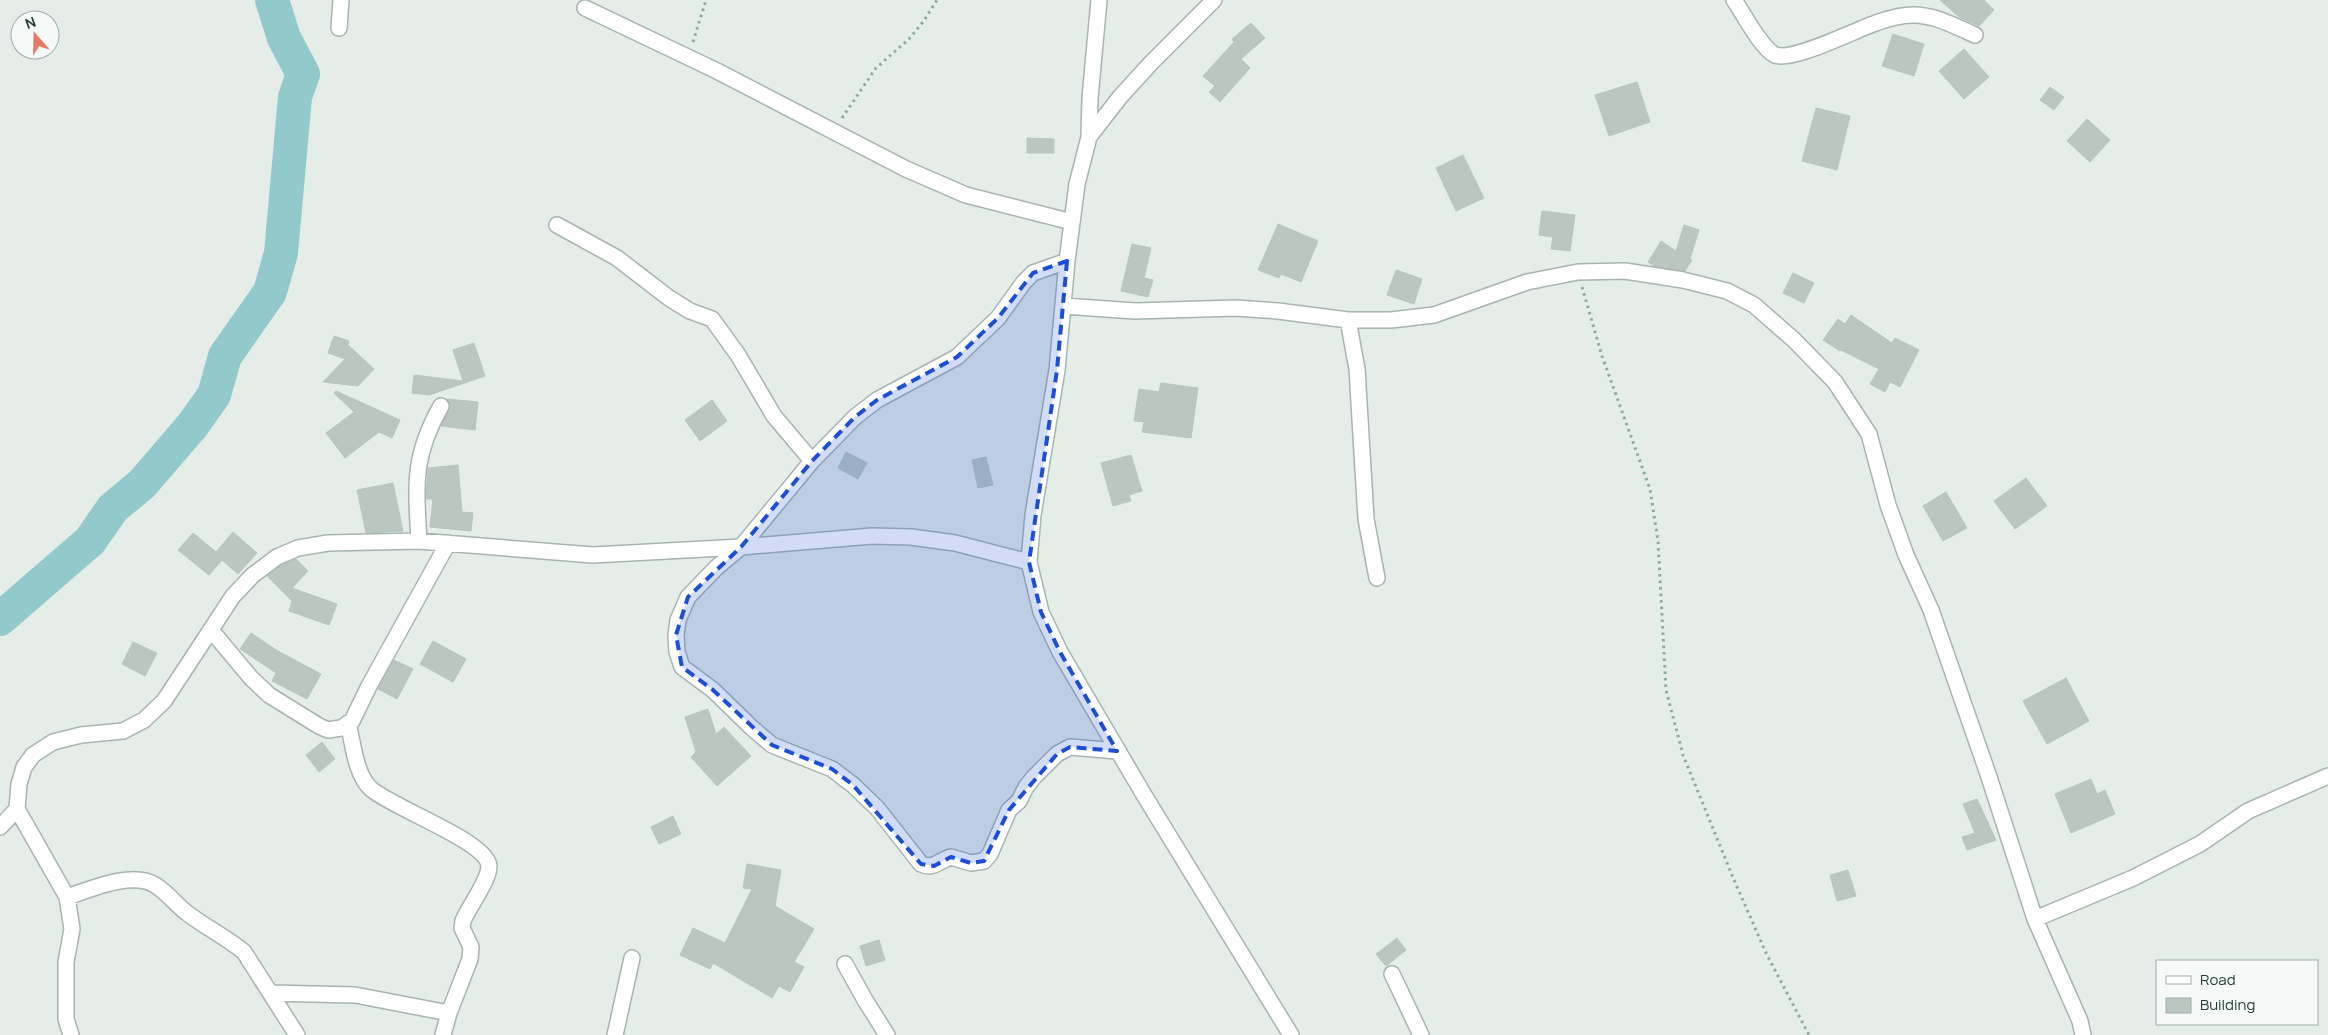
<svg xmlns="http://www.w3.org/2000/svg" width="2328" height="1035" font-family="Manrope,sans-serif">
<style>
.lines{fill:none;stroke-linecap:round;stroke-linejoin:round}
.river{stroke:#92cacc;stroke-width:34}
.building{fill:#bac7c1;stroke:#b7c6be}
.minor-casing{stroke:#a8b5ae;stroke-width:18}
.path{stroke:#88ad9d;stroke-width:3;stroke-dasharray:2.5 4;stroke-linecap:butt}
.minor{stroke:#fff;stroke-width:15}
.marked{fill:#1d4ed8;fill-opacity:0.2;stroke:#1d4ed8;stroke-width:4;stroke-dasharray:10 6;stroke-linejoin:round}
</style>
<rect width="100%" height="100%" fill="#e5ede8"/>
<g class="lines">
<path class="river" d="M0,619L90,541L113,508L142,484L192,426L214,395L225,356L270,292L281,253L295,97L303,74L284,38L272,0"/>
</g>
<path class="building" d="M1940,0H1984L1994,10L1979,26L1959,17Z
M1251,23L1265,38L1241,59L1250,68L1220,102L1209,92L1215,86L1203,76L1234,42L1232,39Z
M1893,34L1924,44L1914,76L1882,66Z
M1964,49L1989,77L1964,99L1939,71Z
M1637,82L1650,122L1609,136L1595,95Z
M2050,87L2064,97L2054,110L2040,100Z
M1816,108L1850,116L1837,170L1802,161Z
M2087,119L2110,140L2090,162L2067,141Z
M1027,138L1054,139V153H1027Z
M1463,155L1484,198L1456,211L1436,168Z
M1542,211L1575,215L1570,251L1551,249L1553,237L1539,235Z
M1278,224L1318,241L1301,282L1281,274L1279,278L1258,270Z
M1684,225L1699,230L1690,259L1692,260L1685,271L1654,266L1648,262L1661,241L1676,251Z
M1132,244L1151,248L1144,278L1153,280L1148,297L1121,291Z
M1396,270L1422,279L1414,304L1387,295Z
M1793,273L1814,283L1804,303L1783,293Z
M1851,315L1892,343L1895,338L1919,350L1900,387L1890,382L1885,392L1870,384L1879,369L1841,350L1840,351L1823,340L1838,319L1845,324Z
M334,336L349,341L348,345L374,369L358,386L323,382L345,359L328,353Z
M474,343L485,376L429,395L412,393L414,375L463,381L453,350Z
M1161,383L1198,388L1191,438L1142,432L1144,422L1134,421L1139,389L1159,392Z
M336,391L400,420L392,438L379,432L345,458L326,433L354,412L334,393Z
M447,399L478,402L475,430L441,426L450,406Z
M712,400L727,421L700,441L685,420Z
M846,452L867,463L858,479L838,468Z
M1131,455L1142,491L1129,495L1131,501L1113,506L1101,463Z
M986,457L993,485L978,488L972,460Z
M458,465L462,512L473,513L471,531L430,527L433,499H426L428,468Z
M2026,478L2047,506L2015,529L1994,501Z
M393,483L403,531L366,533L357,490Z
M1946,492L1967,528L1943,541L1923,506Z
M233,532L257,553L238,574L222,560L209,575L178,550L193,533L216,552Z
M296,559L308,571L292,588L337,604L329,625L289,611L292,601L267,576L282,565Z
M251,633L278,651L321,674L307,699L272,681L276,673L240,649Z
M433,641L466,659L453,682L420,664Z
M133,642L157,653L145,676L122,664Z
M394,660L413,669L397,699L378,689Z
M2066,678L2089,721L2047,744L2023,701Z
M708,709L716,734L724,727L751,756L717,786L691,757L696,752L685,717Z
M322,742L335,759L319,772L306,755Z
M2091,779L2097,794L2105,790L2115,814L2071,833L2055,794Z
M1977,799L1996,840L1967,850L1962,837L1975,833L1963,804Z
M673,816L681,834L659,844L651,827Z
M747,864L781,870L775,906L814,929L794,962L804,967L790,992L779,986L772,998L713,963L710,969L680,955L693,928L725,943L752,889L743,888Z
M1848,870L1856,896L1837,901L1830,875Z
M1397,938L1406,950L1386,966L1376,954Z
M879,940L885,960L866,966L860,946Z"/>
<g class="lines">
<defs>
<path id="minor" d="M1214,0L1151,63L1120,97L1089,137L1077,184L1067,261L1057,370L1033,515L1029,562L1041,612L1060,652L1144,795L1291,1035
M1734,0C1743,13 1761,48 1775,55C1793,62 1855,30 1876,23C1886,19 1902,15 1913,15C1935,15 1955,26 1975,35
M585,8L717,71L906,169L966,195L1072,222
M339,28L341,0
M1089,137L1090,98L1099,0
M557,225L617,258L669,298L690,311L712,319L738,355L774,416L812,461
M1067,261L1033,273L1024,282L998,318L957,357L877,400L855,417L812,461L741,547L717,567L688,597L678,620L676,635L677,652L682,667L713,690L752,728L772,745L832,769L853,785L877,808L921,864C933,870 940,860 951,857L971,863L984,861L990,854L1009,810L1019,801L1026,787L1034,777L1057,754L1070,747L1117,751
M1064,306L1135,311L1236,308L1278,311L1348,320H1391L1434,315L1527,282L1578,272L1625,271L1683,280L1727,291L1754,305L1794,340L1835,382L1869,434L1888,505L1906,555L1931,610L1988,774L2035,919L2080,1021L2083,1035
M1348,320L1357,369L1366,519L1377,578
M419,541C416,486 412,457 441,406
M211,630L251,678L269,695L319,726L328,730L341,728L352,721L369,686L448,543
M348,723C353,742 355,773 370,788C392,808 487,841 489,866C489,881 469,906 463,921L462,928L471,947L470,959L449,1013L443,1035
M17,809L67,897L72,929L66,962V1019L71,1035
M0,827L17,809L19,784L24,767L33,755L53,742L81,735L123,731L144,720L164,701L233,596L253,575L277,557L298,548L328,543L419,541L593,555L741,547L872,536L911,537L955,543L1029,562
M67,897C91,889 132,871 155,885C167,892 176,905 187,913C205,927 226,937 244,952L297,1035
M2035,919L2133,878L2200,844L2248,811L2328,776
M845,964L865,1000L887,1035
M1392,974L1421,1035
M271,993L355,995L449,1013
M615,1035L632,958"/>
</defs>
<use href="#minor" class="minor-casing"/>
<path class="path" d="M693,42L706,0
M842,118L876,68L909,39L923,22L937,0
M1582,287L1602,356L1650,489L1658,541L1666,690L1683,755L1734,880L1766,953L1809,1035"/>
<use href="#minor" class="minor"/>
</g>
<path class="marked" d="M1067,261L1057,370L1029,562L1041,612L1060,652L1117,751L1070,747L1057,754L1009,810L984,861L971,863L951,857L934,866L921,864L853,785L832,769L772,745L713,690L682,667L676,635L688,597L741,547L812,461L855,417L877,400L957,357L998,318L1033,273Z"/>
<rect x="2156" y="960" width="162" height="65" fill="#f5f9f7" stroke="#a2aea9"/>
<rect x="2166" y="976" width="25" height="8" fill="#ffffff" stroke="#a2aea9"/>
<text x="2200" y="985" font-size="15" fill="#253d34">Road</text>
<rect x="2166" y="998" width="25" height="15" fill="#bac7c1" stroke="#a2aea9"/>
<text x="2200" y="1010" font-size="15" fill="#253d34">Building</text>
<g transform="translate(35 35) rotate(340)"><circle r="24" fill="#f5f9f7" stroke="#a2aea9"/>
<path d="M0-4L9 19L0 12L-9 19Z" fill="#e5796a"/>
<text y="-8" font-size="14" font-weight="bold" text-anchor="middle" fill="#253d34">N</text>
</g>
</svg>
